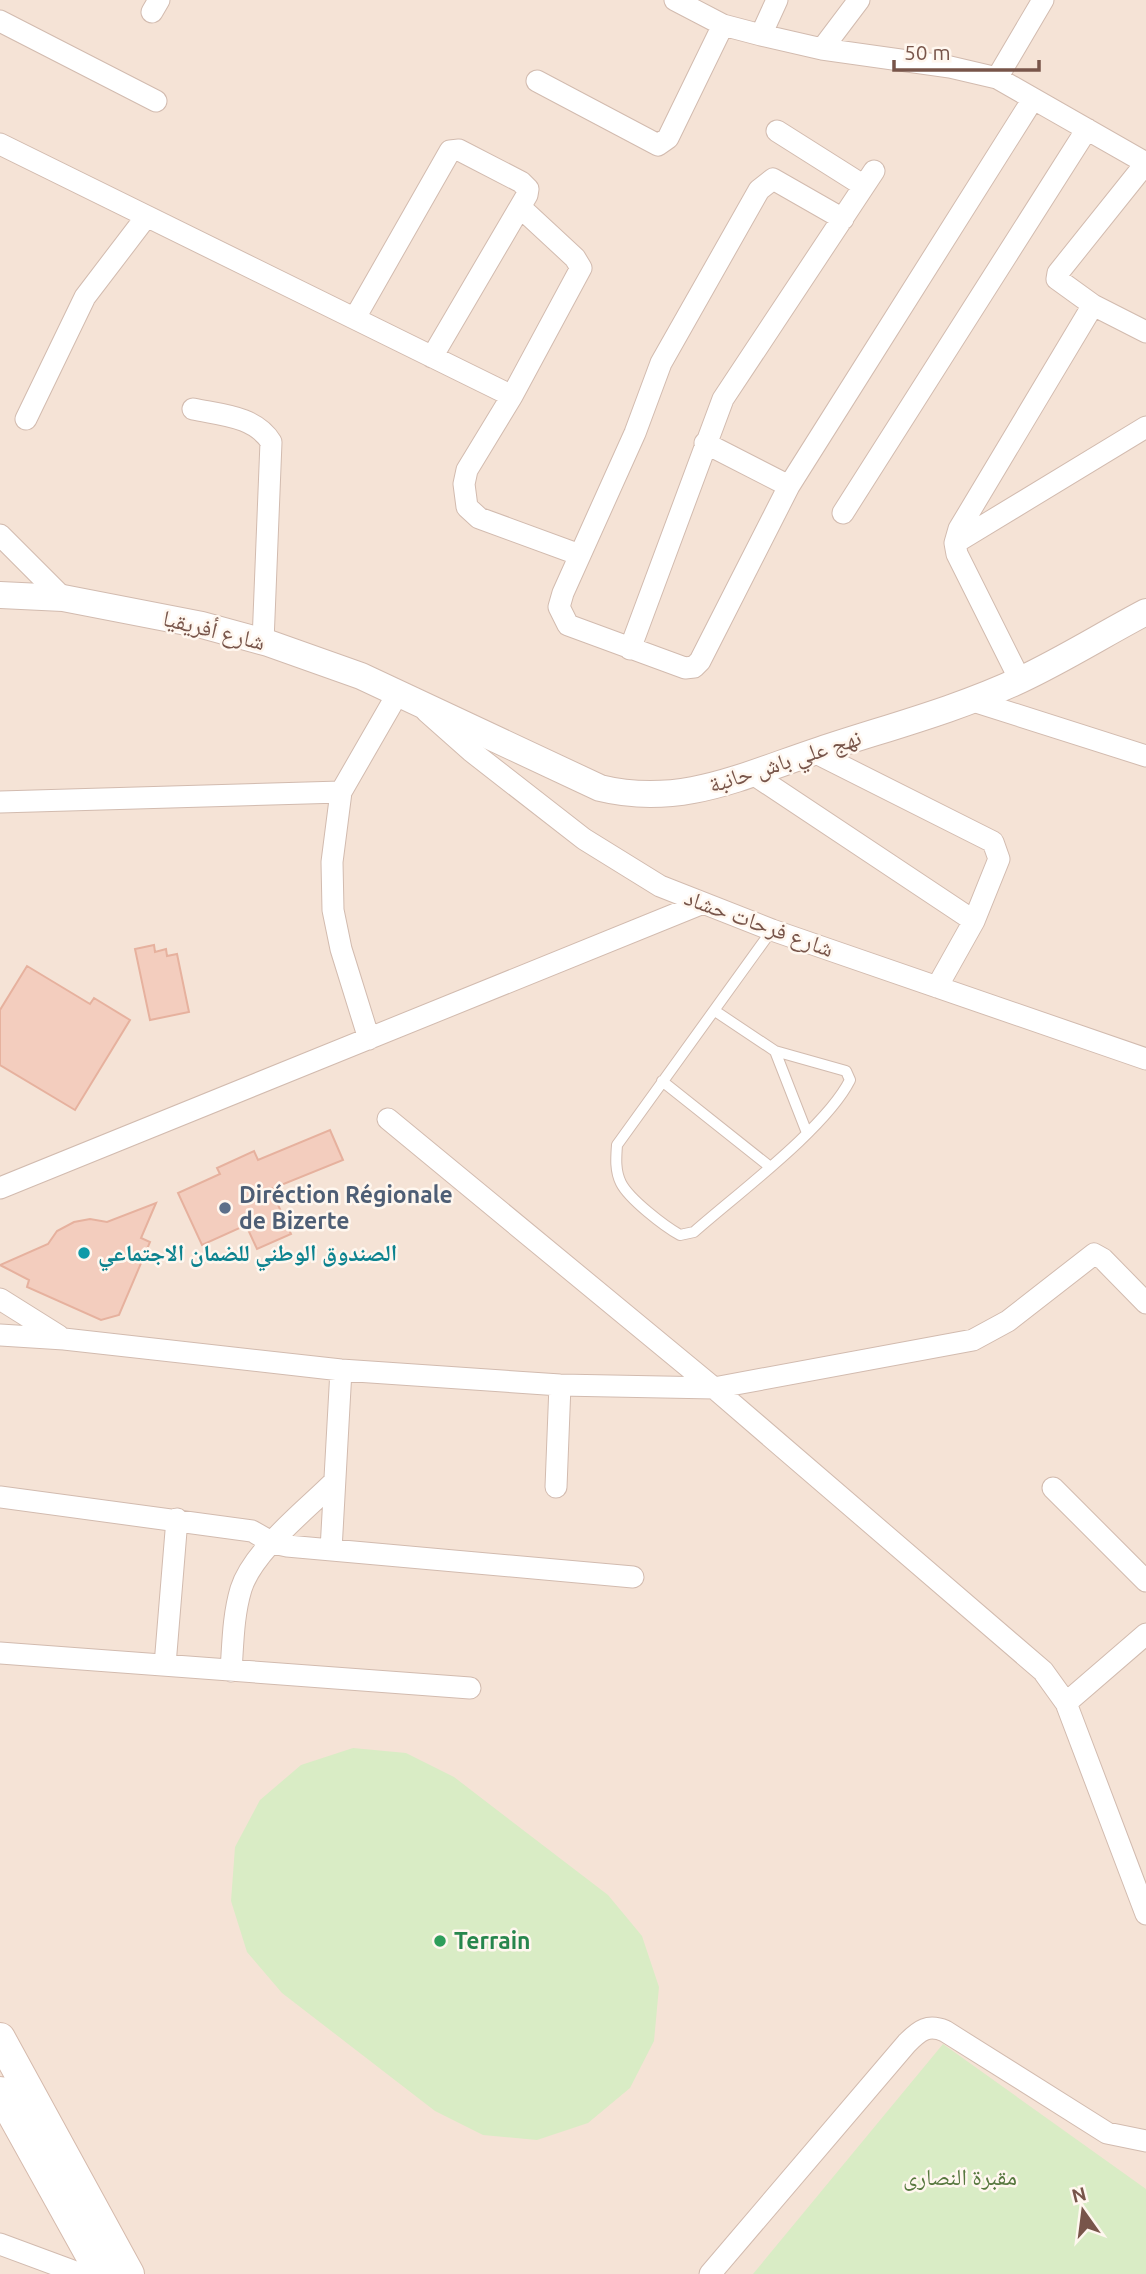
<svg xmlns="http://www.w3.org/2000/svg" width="1146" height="2274" font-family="Ubuntu,'Noto Naskh Arabic',sans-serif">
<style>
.residential{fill:#f5e3d6}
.green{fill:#d9ecc5}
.building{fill:#f3cdbe;stroke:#e6b19e;stroke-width:2}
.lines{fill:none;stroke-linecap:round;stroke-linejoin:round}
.service-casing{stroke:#d2bbaf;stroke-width:12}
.minor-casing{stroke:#d2bbaf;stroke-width:23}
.tertiary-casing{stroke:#d2bbaf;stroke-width:28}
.secondary-casing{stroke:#d5baac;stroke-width:32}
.service{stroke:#fff;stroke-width:10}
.minor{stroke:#fff;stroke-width:21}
.tertiary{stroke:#fff;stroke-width:26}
.secondary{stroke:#fff;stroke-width:30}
.service-dot{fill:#5c6f8a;stroke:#fff7ef;stroke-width:2.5}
.culture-dot{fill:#0f9aa8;stroke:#fff7ef;stroke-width:2.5}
.leisure-dot{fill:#2e9e5b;stroke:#fff7ef;stroke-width:2.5}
.labels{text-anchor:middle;stroke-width:5;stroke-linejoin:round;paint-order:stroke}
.street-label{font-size:23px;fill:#78554a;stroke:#fff7ef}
.service-label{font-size:23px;font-weight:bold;fill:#4e5e75;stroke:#fff7ef;text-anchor:start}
.culture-label{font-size:23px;font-weight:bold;fill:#0d838f;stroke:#fff7ef;text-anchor:start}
.leisure-label{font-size:23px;font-weight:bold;fill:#27864d;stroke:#fff7ef;text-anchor:start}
.park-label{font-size:23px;fill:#57783f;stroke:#fff7ef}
</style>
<rect width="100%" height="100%" fill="#fdf2e8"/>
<path class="residential" d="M0,0H1146V2274H0Z"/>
<path class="green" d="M353,1748L406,1753L454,1777L608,1895L642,1936L659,1987L654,2041L630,2088L588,2123L537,2140L483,2135L435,2111L282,1993L247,1952L231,1901L235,1847L260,1800L301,1765Z
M943,2044L1146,2189V2274H753Z"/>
<path class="building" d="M154,945L155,952L166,949L167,956L177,954L189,1012L150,1020L135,949Z
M27,966L90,1004L94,998L130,1020L75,1110L0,1065V1010Z
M330,1130L343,1160L271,1189L291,1234L257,1249L246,1225L202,1245L178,1193L220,1174L217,1168L254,1151L258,1160Z
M156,1203L141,1238L150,1242L119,1315L101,1320L27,1287L29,1280L0,1265L48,1244L57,1231L74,1222L90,1219L107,1222Z"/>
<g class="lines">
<defs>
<path id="service" d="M715,1011L775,1051L846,1071L850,1080C826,1128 737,1194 694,1232L680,1235C664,1226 629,1199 621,1183C615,1171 616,1158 617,1145L772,930
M775,1051L807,1133
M662,1081L769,1166"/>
<path id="minor" d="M675,0L723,25L761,35L822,49L950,67L997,78L1146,163
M152,12L159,0
M0,21L156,101
M761,35L777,0
M822,49L859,0
M997,78L1043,0
M537,81L658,145L668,138L723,25
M777,131L864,186
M0,144L512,396L581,268L575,258L520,207
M1146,163L1058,273L1057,279L1093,305L1146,332
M843,219L773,179L759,190L661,363L635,433L563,593L559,607L568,625L685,668L694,667L700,661L789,486L1033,99
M356,316L450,151L459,150L521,182L528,189L527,195L432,357
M512,396L467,470L464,484L467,507L479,518L580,555
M193,409C221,415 255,416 271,442L263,642
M26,419L85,297L146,217
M705,443L789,486
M843,513L1087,129
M0,535L63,598
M955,543L1146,427
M630,649L723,399L874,171
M1020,680L957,554L955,543L959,529L1093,305
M970,700L1146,756
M427,712L471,751L584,839L660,886L772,930L1146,1059
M814,752L993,842L999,859L974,921L937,987
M753,774L974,921
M0,802L341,792
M369,1039L341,949L333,910L332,862L341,792L398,693
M388,1119L714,1388L1043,1671L1066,1703L1146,1914
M0,1188L703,903
M0,1299L59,1336
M0,1335L64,1339L341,1370L560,1385L714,1388L973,1340L1008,1321L1094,1254L1103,1259L1146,1303
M556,1487L560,1385
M1053,1488L1146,1581
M0,1497L252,1531L273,1543L287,1546L633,1577
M331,1550L341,1370
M0,1653L470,1688
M165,1665L177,1519
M231,1671C233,1643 233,1616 241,1589C253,1551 306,1510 334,1482
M1066,1703L1146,1634
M0,2244L81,2274
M710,2274L907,2043C920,2030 928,2024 945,2031L1107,2133L1146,2141"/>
<path id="tertiary" d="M0,595L63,598L202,625L268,643L361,676L600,788C681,808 744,775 820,750C886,728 956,710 1020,680C1063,660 1104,634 1146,612"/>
<path id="secondary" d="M0,2038L129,2274
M0,2092L101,2274"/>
</defs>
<use href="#service" class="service-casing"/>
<use href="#minor" class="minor-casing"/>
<use href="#tertiary" class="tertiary-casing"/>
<use href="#secondary" class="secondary-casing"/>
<use href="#service" class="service"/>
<use href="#minor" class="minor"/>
<use href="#tertiary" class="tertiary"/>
<use href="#secondary" class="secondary"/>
</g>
<circle class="service-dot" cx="225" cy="1208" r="7"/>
<circle class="culture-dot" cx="84" cy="1253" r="7"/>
<circle class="leisure-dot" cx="440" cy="1941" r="7"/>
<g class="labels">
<g class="street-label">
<text transform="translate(214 630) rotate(14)" y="8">شارع أفريقيا</text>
<text transform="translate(785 761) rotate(-18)" y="8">نهج علي باش حانبة</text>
<text transform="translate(759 923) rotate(20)" y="8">شارع فرحات حشاد</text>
</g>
<g class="service-label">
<text x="239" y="1203">Diréction Régionale<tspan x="239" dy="26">de Bizerte</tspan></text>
</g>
<g class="culture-label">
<text x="98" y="1261">الصندوق الوطني للضمان الاجتماعي</text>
</g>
<g class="leisure-label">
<text x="454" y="1949">Terrain</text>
</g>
<g class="park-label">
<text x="960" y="2185">مقبرة النصارى</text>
</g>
</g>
<g transform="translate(1083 2211) rotate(346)" stroke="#fff7ef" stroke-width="5" paint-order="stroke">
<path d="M0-5L12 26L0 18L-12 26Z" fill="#78554a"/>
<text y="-10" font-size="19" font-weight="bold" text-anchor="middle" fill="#78554a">N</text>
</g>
<path d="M894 60v10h145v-10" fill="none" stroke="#78554a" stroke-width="3.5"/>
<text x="904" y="60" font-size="21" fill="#78554a" stroke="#fff7ef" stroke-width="5" paint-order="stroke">50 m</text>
</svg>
